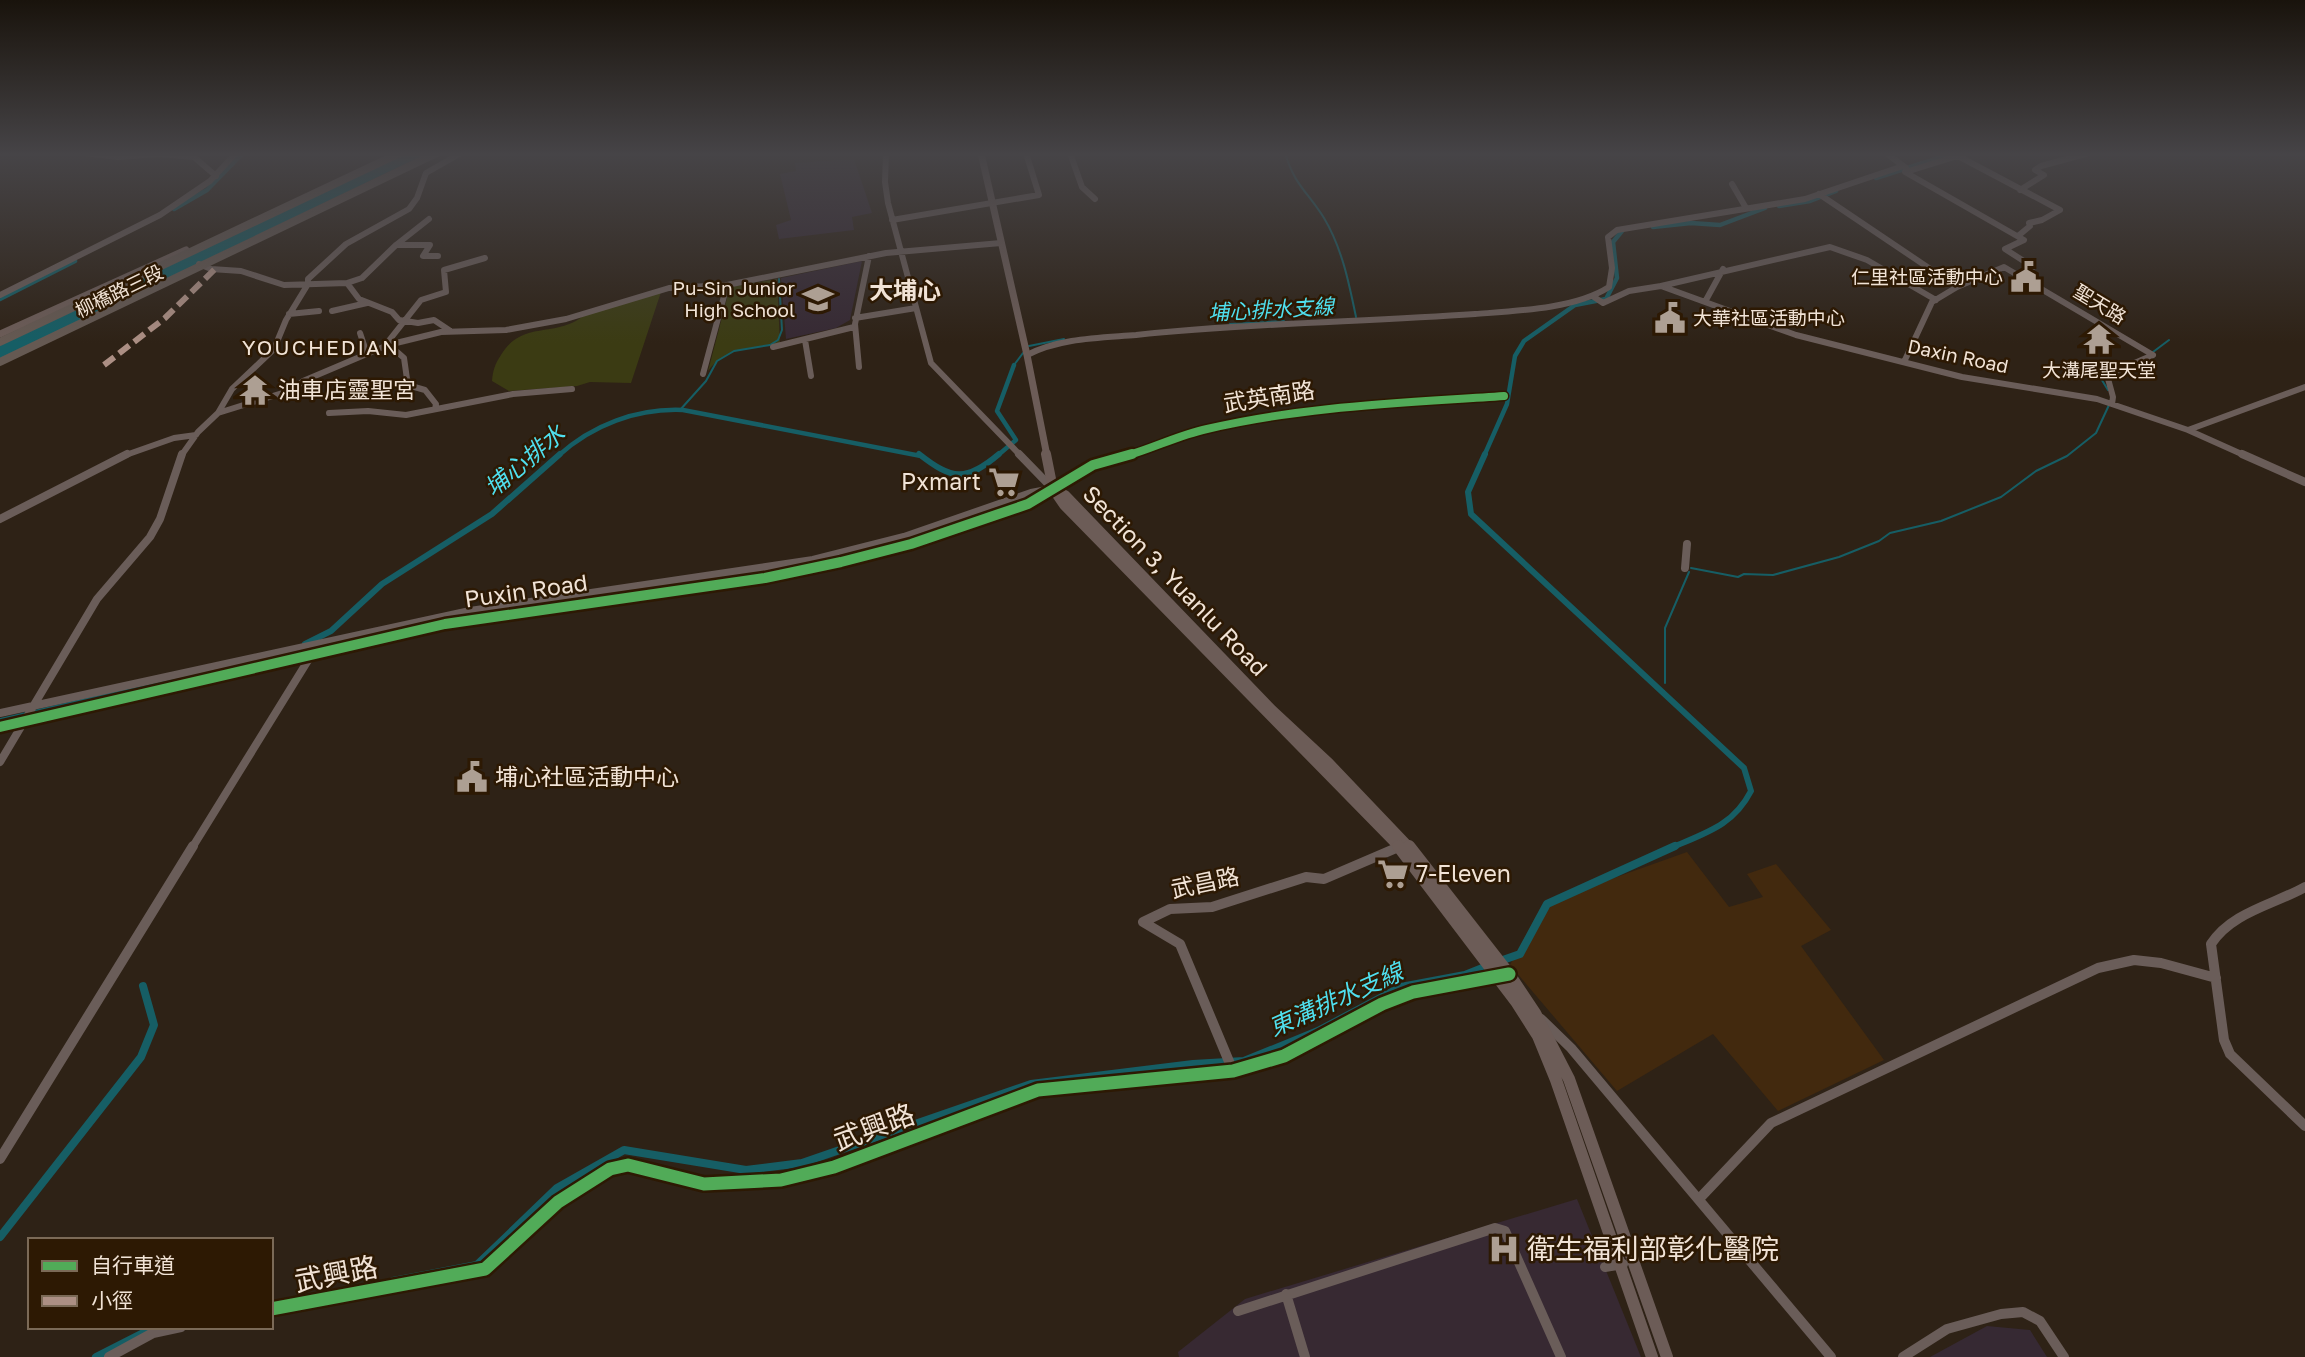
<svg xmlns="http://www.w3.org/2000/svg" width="2305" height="1357" font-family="'Golos Text','Noto Sans TC',sans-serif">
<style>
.built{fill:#42290e}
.education{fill:#362933}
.medical{fill:#372932}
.green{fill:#3b3b13}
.water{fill:#165e65}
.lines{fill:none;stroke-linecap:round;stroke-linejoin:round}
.stream{stroke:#165e65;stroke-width:2}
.canal-far2{stroke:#165e65;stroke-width:4.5}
.canal-far1{stroke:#165e65;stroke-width:6}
.canal{stroke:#165e65;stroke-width:8}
.minor-far2{stroke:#6a5d59;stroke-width:6}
.minor-far1{stroke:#6a5d59;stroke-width:8}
.minor{stroke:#6a5d59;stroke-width:10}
.major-far2{stroke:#6c5c57;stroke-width:7}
.major-far1{stroke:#6c5c57;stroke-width:10}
.major{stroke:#6c5c57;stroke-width:12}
.highway{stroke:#655952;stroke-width:8}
.highway-bridge{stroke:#655952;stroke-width:8}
.quiet{stroke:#ac8f84;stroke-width:6;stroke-dasharray:13 6;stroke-linecap:butt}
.cycleway-far2-casing{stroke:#2d1903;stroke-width:11}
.cycleway-far1-casing{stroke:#2d1903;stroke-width:15}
.cycleway-casing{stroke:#2d1903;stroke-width:18}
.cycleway-far2{stroke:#51ab58;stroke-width:8}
.cycleway-far1{stroke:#51ab58;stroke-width:10}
.cycleway{stroke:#51ab58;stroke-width:13}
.labels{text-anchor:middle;stroke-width:5;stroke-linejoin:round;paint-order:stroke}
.far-poi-label{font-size:19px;fill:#f1e3d6;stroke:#2d1903;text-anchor:end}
.far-street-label{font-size:19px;fill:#f1e3d6;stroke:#2d1903}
.far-water-label{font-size:21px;font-style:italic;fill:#4fdfee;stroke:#2d1903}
.far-quarter-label{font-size:21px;letter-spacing:2px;fill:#f1e3d6;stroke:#2d1903}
.poi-label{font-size:23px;fill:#f1e3d6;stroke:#2d1903;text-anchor:start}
.street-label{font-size:23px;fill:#f1e3d6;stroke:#2d1903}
.far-district-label{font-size:24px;font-weight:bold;fill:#f1e3d6;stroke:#2d1903}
.water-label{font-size:24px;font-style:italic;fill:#4fdfee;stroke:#2d1903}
.near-street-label{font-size:28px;fill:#f1e3d6;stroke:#2d1903}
.near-poi-label{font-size:28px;fill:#f1e3d6;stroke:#2d1903;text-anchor:start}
</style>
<rect width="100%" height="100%" fill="#2e2216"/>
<path class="built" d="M1687,852L1729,907L1763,897L1747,874L1776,864L1831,930L1801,946L1884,1060L1778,1111L1713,1034L1617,1091L1510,965L1536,916L1572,893Z"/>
<path class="education" d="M854,159L872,213L852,217L854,230L779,239L776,225L791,220L780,174L796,171L795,163Z
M862,261L850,320L836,328L786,339L781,278Z
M1987,1326L2030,1330L2047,1357H1930Z"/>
<path class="medical" d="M1577,1199L1641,1357H1179L1178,1352L1245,1299Z"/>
<path class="green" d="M777,279L780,344C752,348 726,347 708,371L730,287Z
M661,292L631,383L590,382L577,386L509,391L492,381C493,370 495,364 501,355C521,320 557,338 583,316Z"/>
<path class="water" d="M405,153H428L0,359V345Z"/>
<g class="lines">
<path class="stream" d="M1285,153C1295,186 1307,191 1324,218C1342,248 1349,283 1356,317
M1230,324L1284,321
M1029,346L1064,339
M2153,352L2169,340
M1014,365L1023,353
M2104,375L2100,377L2108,390
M680,410L706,381L717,361L734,351L770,345L778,340L782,330L779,279
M1691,568L1738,577L1744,574L1773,575L1839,557L1879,541L1890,533L1941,521L2001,497L2036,471L2067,456L2096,433L2109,405
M1665,683V628L1689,572
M1663,694L1664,691"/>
<path class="canal-far2" d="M1876,178L1954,153
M1779,206L1810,201L1836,191
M174,209L207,190L243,153
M1653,227L1691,223L1720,225L1765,208
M0,299L75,261
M558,456C592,425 637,408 683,410L921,456
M997,456L1016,440L997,411L1014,365
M1484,456L1507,404L1515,356L1524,341L1575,305L1606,299L1617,278L1613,242L1622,231"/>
<path class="canal-far1" d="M919,454C952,480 966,482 999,454
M1485,454L1468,492L1471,514L1744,768L1751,791C1733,826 1705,833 1671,848
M305,644L331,631L382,584L492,514L560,454
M0,721L279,656"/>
<path class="canal" d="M1500,961L1520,954L1547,904L1675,846
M0,1237L141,1057L154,1025L143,986
M393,1281L477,1265L557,1188L624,1150L746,1170L802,1163L1031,1084L1193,1064L1244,1061L1318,1031L1401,987L1465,975L1490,965
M96,1357L155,1327"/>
<path class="minor-far2" d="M84,153L118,157L159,154L194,157L216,176
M886,153L885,182L888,203L931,363L1021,456
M1070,153L1082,187L1095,199
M1886,153L1906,168
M1958,156L2060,210L2042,220L2029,223L2030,226L2018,236
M1909,171L1905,172L2024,240L2005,249L2033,267L2018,274
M1909,171L1967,153
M1732,184L1746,208
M2020,190L2044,175L2035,170L2041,166L2089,153
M1819,194L1957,287
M892,220L1039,195L1026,153
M396,245H430L423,256H438
M199,264L211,269L241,271L284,285L347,283L359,299L392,312L399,320L418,323L434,320L449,330
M347,283L362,278L396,245L429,219
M1661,286L1830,247L1867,260L1936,300
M0,295L160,215L210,181L236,153
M1594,297L1603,303L1629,291L1661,286L1796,335L1962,377L2097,399L2188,430L2246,456
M1706,300L1723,269
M332,311L367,303
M289,314L319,311
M855,318L916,308
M360,333L367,354
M805,340L811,376
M773,347L854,327
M1027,355C1060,338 1099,338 1136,335C1248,323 1362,322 1475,314C1515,311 1575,309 1609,287L1612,268L1608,237L1617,230L1805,199L1903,166
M1904,362L1932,302L1957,287L2004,267L2153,355
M859,367L855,324L869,256
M703,374L727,285
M2112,404L2113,397L2107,375L2153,355
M435,409L436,404L425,390L411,386L407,379L404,358L387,343L421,300L446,292L444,270L485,258
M218,413L292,390L303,381L388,345L441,332L506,330L566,319L669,288L727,285L886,253L1001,243
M329,413L368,411L406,415L513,394L572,389
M2188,430L2305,387
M123,456L174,438L196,435
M181,456L198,432L218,413L232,389L274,349L286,320L308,284V279L346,244L409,209L417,198L426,173L461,153
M1126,456C1154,448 1179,435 1207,429C1304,406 1405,403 1504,396"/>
<path class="minor-far1" d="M1019,454L1053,489
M2242,454L2305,482
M0,519L127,454
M1685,568L1687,544
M0,713L470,611L813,560L904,537L1031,493L1047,490
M0,727L445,624L765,578L841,562L911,544L1028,504L1093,465L1132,454
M0,762L97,599L150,537L160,519L182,454
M192,848L312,654
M1396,848L1401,846"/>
<path class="minor" d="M2305,887C2273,905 2232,912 2211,944L2224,1040L2230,1054L2305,1126
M1143,922L1170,909L1212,907L1306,877L1324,879L1401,846
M1143,922L1180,944L1233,1071
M1541,1019L1571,1048L1831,1357
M0,1159L193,846
M1699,1199L1771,1123L2098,968L2134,960L2161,963L2216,978
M1605,1267L1623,1264
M1286,1294L1305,1357
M271,1309L485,1269L558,1202L610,1169L628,1165L704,1184L781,1180L834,1167L1038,1090L1233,1071L1284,1056L1382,1004L1413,992L1499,977
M1238,1311L1495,1228L1505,1231L1561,1357
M109,1357L153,1333L181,1327
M1903,1357L1947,1329L2001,1314L2023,1312L2040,1321L2064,1357"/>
<path class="major-far2" d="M981,153L1027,355L1047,456
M0,334L186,250"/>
<path class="major-far1" d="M1046,454L1053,489L1064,505L1400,848
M1058,492L1065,495L1272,710L1329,763L1410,848"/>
<path class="major" d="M1398,846L1517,1003L1538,1036L1556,1080L1652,1357
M1409,846L1509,974L1535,1013L1569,1079L1667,1357"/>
<path class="highway" d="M0,342L400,153"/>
<path class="highway-bridge" d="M0,362L437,153"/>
<path class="quiet" d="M104,365L165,318L215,269"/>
<defs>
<path id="cycleway-far2" d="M1126,456C1154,448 1179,435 1207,429C1304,406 1405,403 1504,396"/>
<path id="cycleway-far1" d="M0,727L445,624L765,578L841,562L911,544L1028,504L1093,465L1132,454"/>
<path id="cycleway" d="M271,1309L485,1269L558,1202L610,1169L628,1165L704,1184L781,1180L834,1167L1038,1090L1233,1071L1284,1056L1382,1004L1413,992L1509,974"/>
</defs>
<use href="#cycleway-far2" class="cycleway-far2-casing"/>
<use href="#cycleway-far1" class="cycleway-far1-casing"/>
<use href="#cycleway" class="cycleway-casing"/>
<use href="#cycleway-far2" class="cycleway-far2"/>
<use href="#cycleway-far1" class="cycleway-far1"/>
<use href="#cycleway" class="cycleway"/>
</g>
<linearGradient id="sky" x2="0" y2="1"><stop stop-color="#19130c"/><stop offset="0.45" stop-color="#464447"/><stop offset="1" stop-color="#464447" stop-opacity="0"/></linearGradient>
<rect width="2305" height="343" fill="url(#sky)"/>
<defs>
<symbol id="civic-bare" viewBox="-9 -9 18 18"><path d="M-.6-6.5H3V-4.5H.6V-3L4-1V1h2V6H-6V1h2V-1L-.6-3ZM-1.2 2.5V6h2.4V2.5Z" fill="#ad9f93" stroke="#2d1903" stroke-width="2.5" paint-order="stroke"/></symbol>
<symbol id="school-bare" viewBox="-9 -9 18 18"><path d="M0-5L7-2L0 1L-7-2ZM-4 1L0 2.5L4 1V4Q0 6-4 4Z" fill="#ad9f93" stroke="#2d1903" stroke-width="2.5" paint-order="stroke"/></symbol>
<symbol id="temple-bare" viewBox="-9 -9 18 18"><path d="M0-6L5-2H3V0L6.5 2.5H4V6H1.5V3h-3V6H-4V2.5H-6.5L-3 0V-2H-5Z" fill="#ad9f93" stroke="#2d1903" stroke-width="2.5" paint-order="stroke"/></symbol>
<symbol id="supermarket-bare" viewBox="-9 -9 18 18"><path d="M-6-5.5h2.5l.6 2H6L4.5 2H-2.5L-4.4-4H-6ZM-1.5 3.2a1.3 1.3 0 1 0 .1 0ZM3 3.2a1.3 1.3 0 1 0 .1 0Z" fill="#ad9f93" stroke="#2d1903" stroke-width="2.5" paint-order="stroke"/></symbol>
<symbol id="hospital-bare" viewBox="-9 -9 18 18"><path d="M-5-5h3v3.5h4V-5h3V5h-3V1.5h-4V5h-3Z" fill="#ad9f93" stroke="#2d1903" stroke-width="2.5" paint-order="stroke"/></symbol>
</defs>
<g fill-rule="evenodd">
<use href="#civic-bare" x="2004" y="255" width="44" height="44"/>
<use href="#school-bare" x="796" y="277" width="44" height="44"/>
<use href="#civic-bare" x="1648" y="296" width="44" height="44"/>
<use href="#temple-bare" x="2077" y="317" width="44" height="44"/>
<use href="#temple-bare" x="233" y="368" width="44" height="44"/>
<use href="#supermarket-bare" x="982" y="460" width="44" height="44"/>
<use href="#civic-bare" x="450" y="755" width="44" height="44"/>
<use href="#supermarket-bare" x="1371" y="852" width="44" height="44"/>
<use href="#hospital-bare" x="1482" y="1227" width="44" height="44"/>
</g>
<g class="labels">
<g class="far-poi-label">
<text x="2003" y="284">仁里社區活動中心</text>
<text x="795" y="295">Pu-Sin Junior<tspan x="795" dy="22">High School</tspan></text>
<text x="1693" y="325" text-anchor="start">大華社區活動中心</text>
<text x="2099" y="377" text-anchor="middle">大溝尾聖天堂</text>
</g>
<g class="far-street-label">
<text transform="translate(119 291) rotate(-26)" y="7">柳橋路三段</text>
<text transform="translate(2100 304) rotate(31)" y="7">聖天路</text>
<text transform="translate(1958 356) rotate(12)" y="7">Daxin Road</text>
</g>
<g class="far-water-label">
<text transform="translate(1271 310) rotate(-3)" y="7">埔心排水支線</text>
</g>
<g class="far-quarter-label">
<text x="321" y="355">YOUCHEDIAN</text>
</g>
<g class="poi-label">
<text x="278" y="398">油車店靈聖宮</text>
<text x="981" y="490" text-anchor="end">Pxmart</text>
<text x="495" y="785">埔心社區活動中心</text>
<text x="1416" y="882">7-Eleven</text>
</g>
<g class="street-label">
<text transform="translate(1269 397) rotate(-9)" y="8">武英南路</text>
<text transform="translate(1175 581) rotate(46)" y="8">Section 3, Yuanlu Road</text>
<text transform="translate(526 591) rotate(-8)" y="8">Puxin Road</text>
<text transform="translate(1205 883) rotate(-12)" y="8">武昌路</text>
</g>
<g class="far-district-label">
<text x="905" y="299">大埔心</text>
</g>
<g class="water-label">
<text transform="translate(525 461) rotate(-40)" y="8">埔心排水</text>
<text transform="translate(1336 1000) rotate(-24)" y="8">東溝排水支線</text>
</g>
<g class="near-street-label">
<text transform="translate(874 1127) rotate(-20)" y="10">武興路</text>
<text transform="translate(336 1274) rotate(-11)" y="10">武興路</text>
</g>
<g class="near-poi-label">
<text x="1527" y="1259">衛生福利部彰化醫院</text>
</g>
</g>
<rect x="28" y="1238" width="245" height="91" fill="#2d1903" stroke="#7b6a57" stroke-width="2"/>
<rect x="42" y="1261" width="35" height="10" fill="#51ab58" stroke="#7b6a57" stroke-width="2"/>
<text x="91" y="1273" font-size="21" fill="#f1e3d6">自行車道</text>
<rect x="42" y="1296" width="35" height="10" fill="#ac8f84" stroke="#7b6a57" stroke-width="2"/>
<text x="91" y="1308" font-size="21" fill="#f1e3d6">小徑</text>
</svg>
